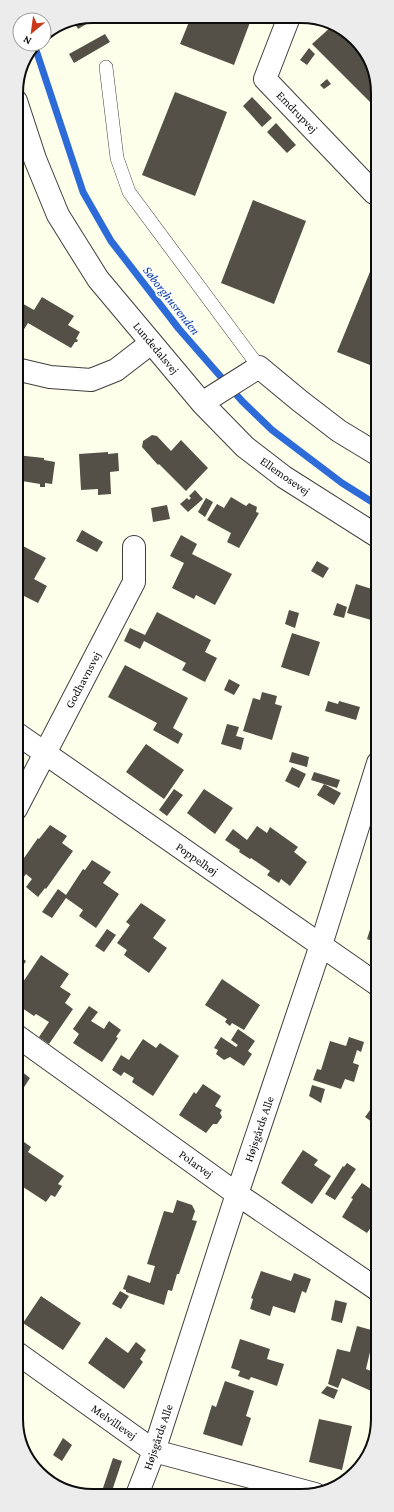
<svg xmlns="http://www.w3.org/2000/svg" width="394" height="1512" font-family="'Crimson Pro',serif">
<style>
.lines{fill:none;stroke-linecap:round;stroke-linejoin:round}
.stream{stroke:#2c6bd8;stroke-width:7}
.building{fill:#555047}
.lane-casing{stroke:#3f3f3f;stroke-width:14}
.street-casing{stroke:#3f3f3f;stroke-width:24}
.lane{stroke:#fff;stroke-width:13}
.street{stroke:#fff;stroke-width:22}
.labels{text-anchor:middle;stroke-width:4;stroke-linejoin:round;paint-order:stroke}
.street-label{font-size:12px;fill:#0c0c0c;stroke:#fff}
.water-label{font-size:13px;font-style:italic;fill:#0c3fa7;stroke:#fff}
.rim{fill:none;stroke:#0c0c0c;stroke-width:2}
</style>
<rect width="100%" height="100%" fill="#feffeb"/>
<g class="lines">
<path class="stream" d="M35,47L83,192L111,241L179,329L242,401L272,430L342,483L377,505"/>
</g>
<path class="building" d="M93,16H100L78,29L73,20Z
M191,17H252L234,65L180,44Z
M332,26L359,42L377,82V109L312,44Z
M105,34L110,42L74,63L69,54Z
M309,48L315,54L307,65L300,60Z
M327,79L331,84L324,89L320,85Z
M175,92L227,112L195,196L142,175Z
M252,97L272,118L262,127L243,106Z
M276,123L296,145L287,153L267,132Z
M253,200L306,221L274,304L221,283Z
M16,249L24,259L16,266Z
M374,262L377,263V347L370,365L337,352Z
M42,297L74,316L68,325L80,332L76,339L78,340L77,342H75L71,348L28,323L21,334L16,331V304L18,301L34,310Z
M152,435L157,436L171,451L181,440L208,468L186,491L159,464L158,465L142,447L143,441Z
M108,452V454L118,453L119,471L110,472L111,494L98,495V489L81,490L79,454Z
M16,455L44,458V460L55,462L52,484L45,483V487H40V484L16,480Z
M195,490L203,499L188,512L180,504L187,498L189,500L191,498L189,496Z
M231,497L246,506L249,503L257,507L256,512L259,513L239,548L227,542L231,533L207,520L217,504L224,508Z
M206,498L213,502L205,517L198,512Z
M167,505L170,519L153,522L151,508Z
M82,530L103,542L97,552L76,541Z
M181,535L197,544L192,554L232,574L215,605L196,595L194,599L172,588L184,563L170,556Z
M21,545L46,558L34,579L47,586L38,603L16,592V554Z
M317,561L329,568L323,578L311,571Z
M356,584L378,591V622L347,613Z
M337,603L347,607L344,618L333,615Z
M289,610L299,613L295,628L285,624Z
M157,612L211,640L205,652L217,658L205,682L182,670L186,663L144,641L140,649L124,641L130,628L145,635Z
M292,633L320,642L309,676L281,667Z
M125,665L188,698L173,728L183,734L178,744L153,730L157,723L108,697Z
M229,679L240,685L234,695L224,690Z
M262,692L277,696L275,704L282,706L272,740L243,731L253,698L260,700Z
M328,701L338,704L339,701L360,707L356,720L325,711Z
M227,724L239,727L236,736L244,738L241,750L221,744Z
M146,744L184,770L164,799L126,772Z
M292,752L309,757L307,767L289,762Z
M292,767L306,774L299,788L285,781Z
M314,772L340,780L337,788L311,780Z
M324,784L341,793L334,805L317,795Z
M174,789L183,795L167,816L159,810Z
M204,789L233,808L215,834L187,813Z
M50,825L67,836L62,843L73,851L46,889L45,888L38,897L26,887L32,879L26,874L20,882L16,879V871L18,869L17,868L38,838L39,839Z
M257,826L267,833L270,827L298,847L294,852L307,862L290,886L281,879L279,883L267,875L270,871L251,858L250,859L239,852L240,850L225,840L233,829L247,840Z
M92,860L111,872L103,883L119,894L96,928L79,916L83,910L66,898L52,918L42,912L58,889L66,895L83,869L85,870Z
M141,903L166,920L153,938L167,948L149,973L124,955L127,950L117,943L130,925L126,922Z
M378,904V943L367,939Z
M107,929L116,935L104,952L95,946Z
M16,954L26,961L17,975Z
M41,955L69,974L60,987L71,994L65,1003L73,1009L49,1044L39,1037L49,1022L36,1014L34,1016L22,1008L24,1005L17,1000V991Z
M222,979L260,1005L244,1030L232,1023L230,1026L225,1022L227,1019L205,1005Z
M89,1006L98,1012L91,1021L104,1029L109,1021L121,1030L116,1037L118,1038L102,1062L73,1043L79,1034L73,1029Z
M238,1029L255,1041L248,1051L252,1054L244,1066L230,1057L224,1060L216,1054L218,1050L214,1048L221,1037L236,1047L238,1045L231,1040Z
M349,1037L364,1042L361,1052L357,1050L353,1063L359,1065L354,1082L345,1079L341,1089L313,1080L317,1069L321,1070L330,1041L346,1046Z
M143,1039L156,1048L160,1043L179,1056L153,1096L132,1082L134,1078L124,1072L121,1076L112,1070L121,1055L129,1060Z
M17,1068L30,1078L17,1098Z
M203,1084L221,1096L215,1106L222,1110L220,1113L222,1117L217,1124H213L206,1133L179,1115L194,1092L196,1094Z
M312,1085L325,1089L321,1103L309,1096Z
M378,1099V1131L374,1128L376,1125L365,1117Z
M17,1137L31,1147L28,1152L64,1176L58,1184L62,1186L55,1197L51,1195L46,1202L17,1183Z
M303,1150L318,1160L314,1165L331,1176L312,1204L281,1183Z
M347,1163L356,1169L335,1200L325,1194L343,1166L344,1167Z
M362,1183L378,1194V1217L367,1233L342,1217L353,1199L351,1198Z
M177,1200L192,1205L195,1211L192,1220L197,1221L179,1274H177L172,1291L168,1290L164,1305L126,1292V1290L123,1289L128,1275L150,1283L155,1266L147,1264L164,1211L173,1213Z
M261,1271L291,1281L294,1273L311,1279L306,1293L302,1291L295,1313L273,1306L270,1316L250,1309L253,1299L251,1298Z
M120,1291L129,1296L121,1309L112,1304Z
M41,1296L81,1323L63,1350L23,1323Z
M335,1300L347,1303L342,1323L331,1320Z
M357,1326L375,1331L366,1369L378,1374V1394L342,1378L338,1388L328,1384L337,1349L350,1352Z
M106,1337L128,1353L136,1342L146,1350L140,1359L143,1362L124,1389L88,1363Z
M240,1339L270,1349L267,1359L284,1364L277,1386L251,1377L249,1380L238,1376L240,1371L231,1368Z
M225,1381L254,1391L246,1416L251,1418L242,1446L203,1434L212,1405L216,1407Z
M327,1386L338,1390L334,1399L321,1393Z
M319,1419L352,1426L342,1470L309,1462Z
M63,1438L72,1445L62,1461L53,1455Z
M113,1458L122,1461L112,1491L103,1488Z"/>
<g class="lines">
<defs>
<path id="lane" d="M106,67L117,158L129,192L259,367"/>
<path id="street" d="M289,17L265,79L374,193
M16,101L35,159L58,215L98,279L202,403L245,447L284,477L377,536
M16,369L50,377L91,380L116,370L151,343
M202,403L259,367L300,401L339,431L377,454
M16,733L378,985
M16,809L134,582V547
M17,1036L237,1194L378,1290
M17,1353L154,1451L315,1494
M137,1495L154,1451L237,1194L321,945L378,763"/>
</defs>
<use href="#lane" class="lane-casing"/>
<use href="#street" class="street-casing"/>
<use href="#lane" class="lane"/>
<use href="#street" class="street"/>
</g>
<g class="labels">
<g class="street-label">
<text transform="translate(297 112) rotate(46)" y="4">Emdrupvej</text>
<text transform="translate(156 348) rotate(50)" y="4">Lundedalsvej</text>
<text transform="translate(285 476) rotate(35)" y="4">Ellemosevej</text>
<text transform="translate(83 680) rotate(-62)" y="4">Godhavnsvej</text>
<text transform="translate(197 859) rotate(35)" y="4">Poppelhøj</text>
<text transform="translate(259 1129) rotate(-71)" y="4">Højsgårds Alle</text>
<text transform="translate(196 1164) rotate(36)" y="4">Polarvej</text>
<text transform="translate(114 1422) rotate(35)" y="4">Melvillevej</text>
<text transform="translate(158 1437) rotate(-71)" y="4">Højsgårds Alle</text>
</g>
<g class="water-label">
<text transform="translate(172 300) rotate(52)" y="5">Søborghusrenden</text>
</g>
</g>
<path d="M0 0H394V1512H0ZM93 23H301A70 70 0 0 1 371 93V1419A70 70 0 0 1 301 1489H93A70 70 0 0 1 23 1419V93A70 70 0 0 1 93 23Z" fill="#ececec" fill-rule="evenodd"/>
<path class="rim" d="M93 23H301A70 70 0 0 1 371 93V1419A70 70 0 0 1 301 1489H93A70 70 0 0 1 23 1419V93A70 70 0 0 1 93 23Z"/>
<g transform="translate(32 32) rotate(209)"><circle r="19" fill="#ffffff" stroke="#9e9e9e"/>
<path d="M0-3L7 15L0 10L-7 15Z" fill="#c73919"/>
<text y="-6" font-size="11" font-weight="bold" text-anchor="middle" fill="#0c0c0c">N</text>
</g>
</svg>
